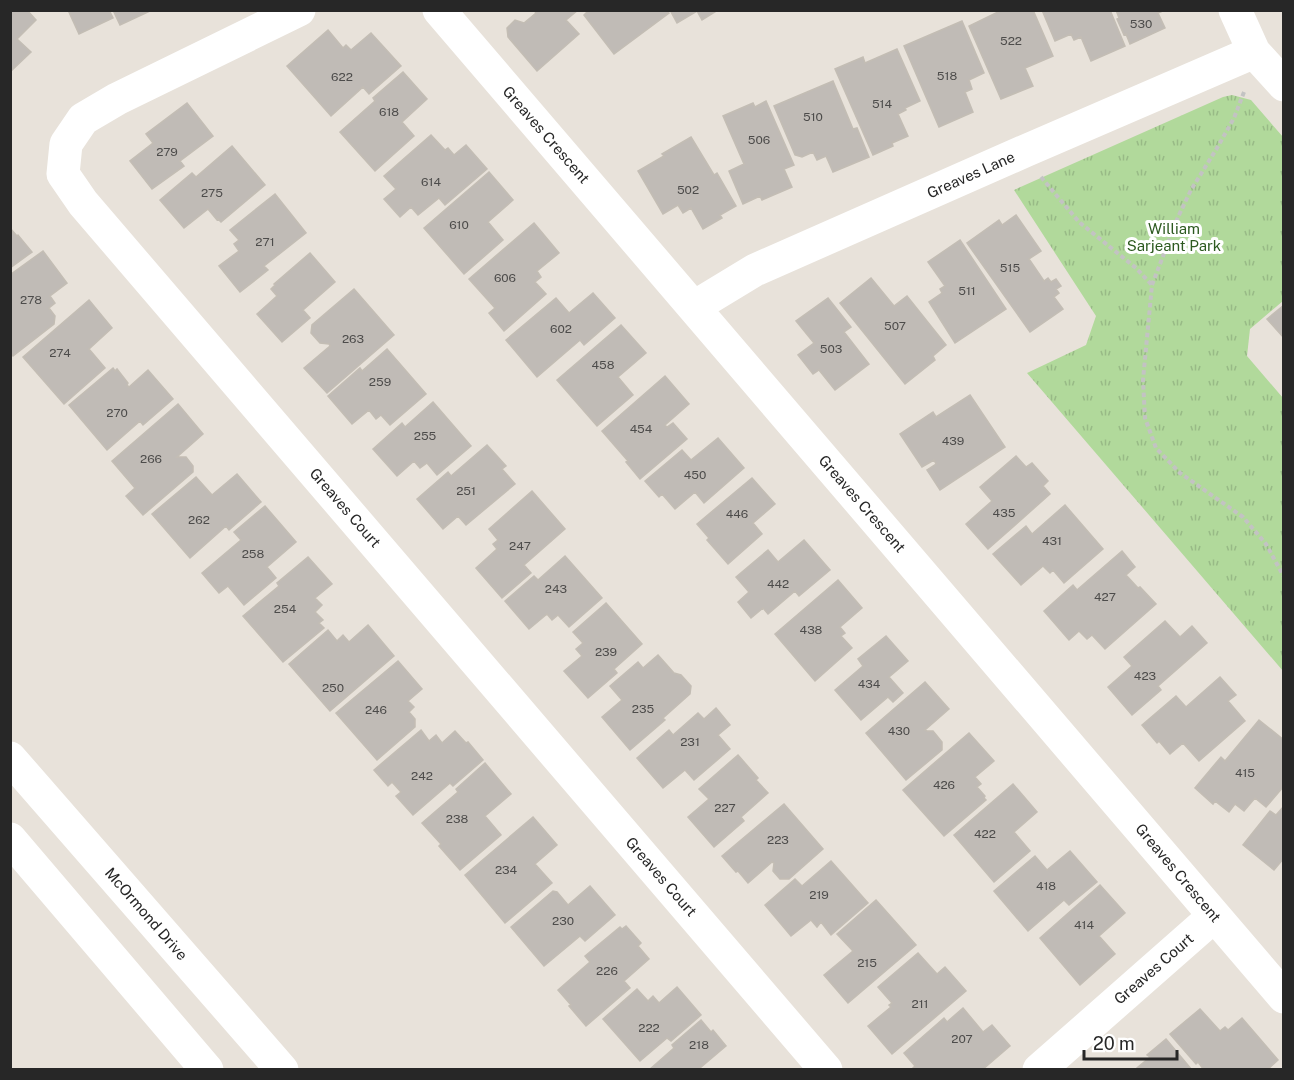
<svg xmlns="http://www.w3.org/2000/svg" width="1294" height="1080" font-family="'Public Sans',sans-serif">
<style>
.park{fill:url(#park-tufts)}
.building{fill:#c0bbb6;stroke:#c3bdb4;stroke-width:1.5}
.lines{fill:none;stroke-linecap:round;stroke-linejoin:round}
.path{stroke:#c3c3c3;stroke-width:4;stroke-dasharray:4.5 3;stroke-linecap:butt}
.street{stroke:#fff;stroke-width:33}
.secondary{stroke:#fff;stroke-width:33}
.labels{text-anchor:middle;stroke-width:6;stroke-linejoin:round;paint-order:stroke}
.number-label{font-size:12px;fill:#4d4c4b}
.street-label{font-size:15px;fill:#272727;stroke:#fff}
.park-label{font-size:15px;fill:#2d5a20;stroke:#fff}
</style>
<defs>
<pattern id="park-tufts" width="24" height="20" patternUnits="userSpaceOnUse" patternTransform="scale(1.5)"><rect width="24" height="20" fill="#b1d99b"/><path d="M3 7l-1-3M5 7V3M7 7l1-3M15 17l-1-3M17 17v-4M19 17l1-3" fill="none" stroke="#98ba86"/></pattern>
</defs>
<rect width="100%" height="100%" fill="#e8e2da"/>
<path class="park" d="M1232,95L1251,100L1283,137V301L1250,329L1247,356L1283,398V671L1027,373L1086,345L1096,316L1014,190L1223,97Z"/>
<path class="building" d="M10,10H27L36,20L17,39L31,52L10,72Z
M68,10H109L113,18L79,34Z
M113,10H152L120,25Z
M534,10H578L566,20L579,34L537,71L508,37L507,28L515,20L524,23L536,13Z
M586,10H667L669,13L614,54L584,15L587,12Z
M670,10H718L702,20L697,11L677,23Z
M1002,10H1033L1053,56L1025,68L1033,86L1001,99L969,26Z
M1042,10H1110L1125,46L1091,61L1081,37L1074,40L1071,34L1055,41Z
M1116,10H1165L1158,13L1165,28L1130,44L1126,34L1124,35L1117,19L1119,18Z
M962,21L984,73L969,80L972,89L965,92L973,112L939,127L904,46Z
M328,30L343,48L346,45L351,50L371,33L401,66L369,94L363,87L331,116L287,66Z
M897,49L920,101L905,108L906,110L898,114L908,136L892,143L893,146L873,155L835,69L863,57L865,63Z
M403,72L427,99L402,122L414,136L375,171L340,132L375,101L373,98Z
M833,81L853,129L857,128L869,157L833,172L826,156L817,160L813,152L802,157L795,155L774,106Z
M766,101L794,165L784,169L792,187L762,200L760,196L743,204L729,171L744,164L723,116L753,103L755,107Z
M187,103L213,136L180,161L184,166L152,189L130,161L153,143L146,134Z
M431,135L445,150L448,148L454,155L466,145L487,169L445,205L439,198L418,215L411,207L400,217L384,199L396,189L384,176Z
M691,137L714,175L717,173L736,206L720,215L722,218L703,229L691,208L683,213L678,205L663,214L638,171L664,156L662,154Z
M232,146L265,185L221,222L218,219L217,220L208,209L184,228L160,200L192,173L196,177Z
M489,172L513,200L488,222L503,240L464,274L424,228Z
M275,194L306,233L264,266L268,270L240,292L219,266L239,251L234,244L239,240L230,230Z
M1016,215L1041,251L1029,259L1044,281L1048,278L1051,282L1056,279L1061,286L1056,289L1059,293L1054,297L1063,309L1030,332L967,243L999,220L1002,225Z
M534,223L559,253L537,271L541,277L535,282L546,294L504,331L489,313L495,308L469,279Z
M10,228L17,236L18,235L32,252L10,268Z
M960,240L1006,309L955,343L929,302L942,293L940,289L945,286L928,262Z
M43,251L67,283L50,296L55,303L49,308L55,316L54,324L13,356L10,352V275Z
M310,253L335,282L303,310L310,318L282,342L257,314L277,296L271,289L275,285L274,284Z
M871,278L894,306L907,296L946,345L933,356L935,360L905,384L840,303Z
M354,289L394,335L327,393L304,368L330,346L329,344L320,343L311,333L312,325Z
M593,293L615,318L584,345L580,340L537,377L506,340L556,298L569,313Z
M828,298L851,327L844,332L869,364L835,390L819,370L813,374L798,355L814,343L796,321Z
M89,300L112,328L89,349L105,368L64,404L23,357Z
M1284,305V338L1267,319Z
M621,325L646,353L618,377L633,395L597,426L557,380Z
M387,349L426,394L390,425L381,415L376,419L369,410L352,424L328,396L360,368L362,371Z
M113,368L115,371L117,369L128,383L127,385L129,387L148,370L173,399L143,425L140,421L107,450L69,405Z
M665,376L689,404L665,425L667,427L673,423L687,439L640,479L626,462L628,461L602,431Z
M970,395L1005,447L940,490L927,470L936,464L934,460L922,467L900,434L933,412L936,417Z
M433,402L471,446L437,475L427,463L420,468L414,461L397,476L373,449L402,423L405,427Z
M178,404L203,434L177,457H186L193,466V472L143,515L126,496L135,488L112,461Z
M718,438L744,468L704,503L695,492L675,509L662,494L659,497L645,481L682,450L691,460Z
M487,445L506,466L502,469L515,484L466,525L458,516L443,529L417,499L448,472L451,476Z
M1016,456L1026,467L1032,463L1048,481L1043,486L1050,494L988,549L966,524L992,501L980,487Z
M237,474L261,502L229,530L226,526L190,558L152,514L196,477L212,495Z
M752,478L775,504L753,523L762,534L728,564L707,540L709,538L697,524Z
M532,491L565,529L524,565L531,573L502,598L476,568L497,549L493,544L498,540L489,529Z
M1065,505L1103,549L1064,583L1053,570L1050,573L1043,566L1021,585L993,554L1026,526L1032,534Z
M265,506L296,542L267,567L276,578L244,605L228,586L219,593L202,573L241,540L234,532Z
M804,540L830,570L799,596L795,591L768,614L763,608L751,618L738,602L749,592L736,577L768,550L778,562Z
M1122,551L1135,567L1126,575L1138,588L1140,587L1156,604L1105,649L1092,635L1087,639L1079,631L1069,640L1044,611L1073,585L1077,590Z
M565,556L602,598L569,627L558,615L552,620L547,614L529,629L505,601L534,576L538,580Z
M308,557L332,584L315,598L322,605L315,612L323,620L319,623L324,628L283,662L243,616L279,586L277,583Z
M838,580L862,608L840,627L845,633L841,636L852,648L815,681L775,634Z
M606,603L642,644L614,669L617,673L588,698L564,671L582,656L576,649L583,643L573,632Z
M1165,621L1180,637L1192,626L1207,643L1158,686L1161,690L1132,715L1108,687L1132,666L1124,657Z
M368,625L394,656L330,711L289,664L328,630L337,641L343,635L349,642Z
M886,636L908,661L889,677L903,693L893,702L888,697L861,720L835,690L863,666L858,659Z
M658,655L674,673L681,675L691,686L690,694L663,718L665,720L630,750L602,717L622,700L610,686L638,662L643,668Z
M398,661L422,689L408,701L414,707L409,712L415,719V727L377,760L336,713Z
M1220,677L1236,695L1228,701L1245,721L1199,761L1183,743L1170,754L1159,741L1157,743L1142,725L1176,696L1186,707Z
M925,682L949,709L925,730L927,731H933L942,742V750L906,780L866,733Z
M716,708L730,725L718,735L730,749L694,780L685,770L663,788L637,758L669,730L673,735L698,713L704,719Z
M1259,720L1284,740V786L1266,807L1255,798L1244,811L1235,804L1229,812L1215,801L1213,804L1195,788L1221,757L1225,761Z
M421,730L429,741L436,735L442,743L455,731L466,743L468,742L483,760L453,786L450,783L413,815L396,796L401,792L392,782L388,786L374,770Z
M969,733L994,761L975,777L981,784L977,787L985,796L984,798L986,800L944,836L903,790Z
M738,755L758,778L756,780L768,793L741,817L744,821L714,847L688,817L709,799L699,789Z
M485,763L511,794L485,816L501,835L460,870L439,846L441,844L422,823L458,792L456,789Z
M1013,784L1037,812L1014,832L1030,851L994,882L954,835Z
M784,804L823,849L789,879H780L773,871L774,863L772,862L748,883L738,871L736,872L722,856Z
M1284,806V858L1274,870L1243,845L1270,811L1276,815Z
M533,817L557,845L535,864L552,883L505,923L465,875Z
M1070,851L1097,882L1069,905L1064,900L1028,931L994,891L1035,856L1047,870Z
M831,861L868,903L831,935L821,922L817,927L811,920L791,936L765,905L795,879L802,886Z
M1100,885L1125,913L1099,936L1115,954L1080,985L1040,938Z
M590,886L615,915L585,941L580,936L544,966L511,927L553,891L557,892L568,905Z
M876,900L916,945L848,1003L824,975L853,951L837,934Z
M626,926L641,943L638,946L649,959L624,981L630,988L586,1026L569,1006L571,1005L558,990L590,962L585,956L620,927L622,929Z
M918,953L937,974L945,967L966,991L892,1054L868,1026L891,1007L889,1005L892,1003L878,987Z
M677,987L701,1015L671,1041L667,1038L640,1061L603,1019L637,989L648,1001L653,996L659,1003Z
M963,1008L983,1032L992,1025L1010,1046L982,1070H911L915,1066L904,1053L944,1018L947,1022Z
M1200,1009L1220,1031L1225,1027L1228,1030L1242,1018L1278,1060L1267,1070H1204L1198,1062L1196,1064L1170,1034Z
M701,1020L711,1032L713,1030L726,1046L700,1068L701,1070H649L674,1048L672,1045Z
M1166,1039L1192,1070H1138L1137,1068L1150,1057L1147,1055Z"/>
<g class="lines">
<path class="path" d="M1244,92L1234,118L1217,148L1191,190L1178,217L1152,285L1143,380L1145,418L1156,448L1180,473L1243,517L1266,544L1284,577
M1041,177L1079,222L1136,268L1152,285"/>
<path class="street" d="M299,10L117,99L83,119L66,144L63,174L83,203L826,1070
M439,10L1284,997
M1235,10L1254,52L1284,85
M694,307L755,270L1025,151L1254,52
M1039,1070L1214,916"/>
<path class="secondary" d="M10,758L282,1070
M10,839L207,1070"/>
</g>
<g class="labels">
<g class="number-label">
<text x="1141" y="28">530</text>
<text x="1011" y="45">522</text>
<text x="947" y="80">518</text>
<text x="342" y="81">622</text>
<text x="882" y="108">514</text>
<text x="389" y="116">618</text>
<text x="813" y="121">510</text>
<text x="759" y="144">506</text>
<text x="167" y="156">279</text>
<text x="431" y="186">614</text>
<text x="688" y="194">502</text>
<text x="212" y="197">275</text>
<text x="459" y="229">610</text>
<text x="265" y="246">271</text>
<text x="1010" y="272">515</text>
<text x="505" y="282">606</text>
<text x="967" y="295">511</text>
<text x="31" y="304">278</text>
<text x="895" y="330">507</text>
<text x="561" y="333">602</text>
<text x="353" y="343">263</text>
<text x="831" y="353">503</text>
<text x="60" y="357">274</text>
<text x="603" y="369">458</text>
<text x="380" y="386">259</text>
<text x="117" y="417">270</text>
<text x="641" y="433">454</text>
<text x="425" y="440">255</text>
<text x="953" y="445">439</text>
<text x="151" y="463">266</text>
<text x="695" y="479">450</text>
<text x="466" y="495">251</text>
<text x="1004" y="517">435</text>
<text x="737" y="518">446</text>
<text x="199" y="524">262</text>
<text x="1052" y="545">431</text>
<text x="520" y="550">247</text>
<text x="253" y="558">258</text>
<text x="778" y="588">442</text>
<text x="556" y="593">243</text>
<text x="1105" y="601">427</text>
<text x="285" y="613">254</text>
<text x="811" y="634">438</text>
<text x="606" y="656">239</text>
<text x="1145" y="680">423</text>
<text x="869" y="688">434</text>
<text x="333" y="692">250</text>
<text x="643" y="713">235</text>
<text x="376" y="714">246</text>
<text x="899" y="735">430</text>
<text x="690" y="746">231</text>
<text x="1245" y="777">415</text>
<text x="422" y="780">242</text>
<text x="944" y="789">426</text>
<text x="725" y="812">227</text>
<text x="457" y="823">238</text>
<text x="985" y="838">422</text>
<text x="778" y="844">223</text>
<text x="506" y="874">234</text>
<text x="1046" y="890">418</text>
<text x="819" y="899">219</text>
<text x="563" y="925">230</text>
<text x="1084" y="929">414</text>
<text x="867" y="967">215</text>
<text x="607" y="975">226</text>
<text x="920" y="1008">211</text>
<text x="649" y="1032">222</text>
<text x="962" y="1043">207</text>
<text x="699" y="1049">218</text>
</g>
<g class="street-label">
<text transform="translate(546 135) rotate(49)" y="5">Greaves Crescent</text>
<text transform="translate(971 175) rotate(-24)" y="5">Greaves Lane</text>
<text transform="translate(862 504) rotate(49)" y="5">Greaves Crescent</text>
<text transform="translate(345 508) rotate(49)" y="5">Greaves Court</text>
<text transform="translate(1178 873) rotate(50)" y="5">Greaves Crescent</text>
<text transform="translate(661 877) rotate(49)" y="5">Greaves Court</text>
<text transform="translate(146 914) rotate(49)" y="5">McOrmond Drive</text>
<text transform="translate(1154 969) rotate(-41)" y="5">Greaves Court</text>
</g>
<g class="park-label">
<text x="1174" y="234">William<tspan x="1174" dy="17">Sarjeant Park</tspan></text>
</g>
</g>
<rect width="1294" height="1080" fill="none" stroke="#272727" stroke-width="24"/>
<path d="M1084 1050v9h93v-9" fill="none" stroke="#272727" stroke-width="3"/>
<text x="1093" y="1050" font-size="18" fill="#272727" stroke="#ffffff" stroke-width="4.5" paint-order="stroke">20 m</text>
</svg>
